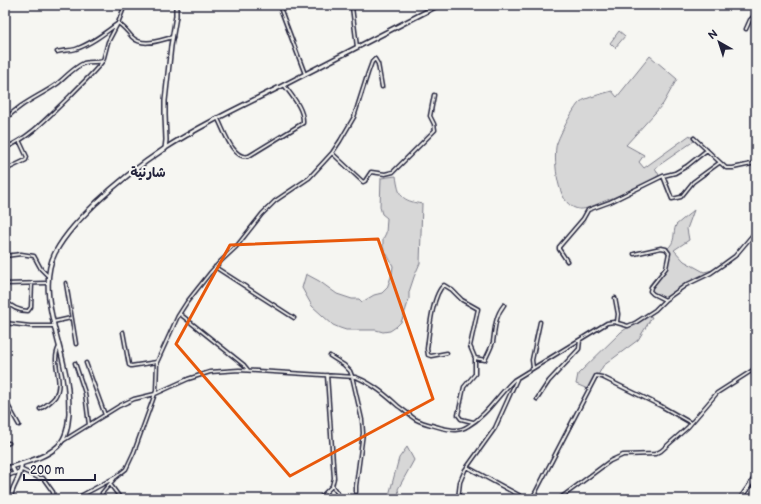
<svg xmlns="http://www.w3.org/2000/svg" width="761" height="504" font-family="'Balsamiq Sans','Playpen Sans Arabic',sans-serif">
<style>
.green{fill:#d7d7d7;stroke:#7c7c89}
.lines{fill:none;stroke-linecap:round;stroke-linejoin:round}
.street-casing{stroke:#22223b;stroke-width:5}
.secondary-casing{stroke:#22223b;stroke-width:6}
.primary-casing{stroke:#22223b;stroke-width:6}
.street{stroke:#f6f6f2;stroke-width:2}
.secondary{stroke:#f6f6f2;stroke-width:3}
.primary{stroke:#f6f6f2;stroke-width:3}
.marked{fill:none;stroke:#e8590c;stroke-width:3;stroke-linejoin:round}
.labels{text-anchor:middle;stroke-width:4;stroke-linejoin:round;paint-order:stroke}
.quarter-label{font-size:13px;font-weight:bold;fill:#22223b;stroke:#f6f6f2}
</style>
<rect width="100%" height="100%" fill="#f6f6f2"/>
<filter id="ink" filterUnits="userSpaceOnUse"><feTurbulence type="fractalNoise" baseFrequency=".025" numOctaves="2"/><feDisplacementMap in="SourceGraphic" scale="8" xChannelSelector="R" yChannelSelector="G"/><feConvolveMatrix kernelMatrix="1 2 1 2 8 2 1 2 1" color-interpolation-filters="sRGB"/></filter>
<g filter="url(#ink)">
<path class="green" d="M619,31L625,36L615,48L610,43Z
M650,56L677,79L663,104L626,145L644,155L639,162L644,168L690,135L694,141L655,168L659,175L647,184L590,207C585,209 580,210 575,208C557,202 554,163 556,147C557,139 574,107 580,102C585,98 605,93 612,91L617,97Z
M396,176C399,197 401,200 422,204L420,263L414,277L409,292V299L404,315L401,322L396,327L390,331L383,332L376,330H346L340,328L333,325L312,306L302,288L306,274L319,281L337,294L352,299H359L362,302L374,295L382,293L387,288L392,274L393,266L383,247V239L386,233L387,218L382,214L380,207L381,178Z
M694,210L687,229L689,240L674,250L684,261L704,272L717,269L699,279L681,288L663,301C657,297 651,294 649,286C658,271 671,271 666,250C677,241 672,235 676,225Z
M647,315L652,317L638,340L603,366L590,390L576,384L578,374L621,332Z
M407,447L414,460L398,489L400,499H388L399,458Z"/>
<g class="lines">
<defs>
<path id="street" d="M279,5L305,74
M351,5L352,7L357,47
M118,23C124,27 128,32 132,37C143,48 160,40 173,37
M746,29L750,20L756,14
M57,52C63,50 70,51 76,49C91,44 105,33 117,24
M218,119C224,130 233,161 249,156L303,123C304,109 292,96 284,85
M5,120C19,104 40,96 57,84C66,77 73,68 84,63C91,61 97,63 103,61L108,42L118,23L125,5
M694,138L726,168H733L756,163
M5,148C31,137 50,115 70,96C81,84 93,74 102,62
M332,153L363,182L365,181L371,172L385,174L393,172L435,130L434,124L430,116L434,95
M5,170L26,160L27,157L20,142
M663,176L672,199L681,197L693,182L719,163
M5,200V203
M634,254L661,248L666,249L669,253L666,268L651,287L650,291L653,294L665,300
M5,256L21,254L34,256L41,269L48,276
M567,261L559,249V247L583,219L588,210L610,202L663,176L675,173L687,166L707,150
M215,267L294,318
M66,283L76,344
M5,284L47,283
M615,298L618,314L617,322
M5,300C11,307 18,311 28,311L31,307L32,283
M180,314L244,365L248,370
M53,322L71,318
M5,323L30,326H54
M123,332L129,365L131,366L157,362
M447,353L431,356L428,355L427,349C429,334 432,294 444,285L452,290L462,300L478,309L470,346L475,358V374L464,387L458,415L461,419L473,422
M330,356L344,365L350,371L352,376L362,420L363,433L356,486V492
M475,358L485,360C488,354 491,348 493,342C495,328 495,316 504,305
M75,363L85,393L89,425
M86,363L105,415
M533,368L532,360L540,322
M537,399L549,381L579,349L580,340
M5,400L19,425
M40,409C45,406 51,402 55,397C65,381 50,363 59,347
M61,442L119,406L134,399L155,394L188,379L210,372L239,370L355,377C371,382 386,395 398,406C404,410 409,415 415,419C424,424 433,425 442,428C451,430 459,432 468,426C487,415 498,395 514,380L607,323L614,322L628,326L635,323L655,310L665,300L686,285L711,273L724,264L735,256L756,231
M5,444L9,443
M467,467L526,499
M22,470L39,478H43L53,492L54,499
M5,477L15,473
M110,484L121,499
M332,486L342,499
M5,494L10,495
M75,499L116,477L126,469L134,452L156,391L157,362L178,316L187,302L210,273L221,261L236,247L262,214L275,201L309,178L332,153L340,141L354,117L368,73L372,62L375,59L378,64L382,87
M101,499L102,493L114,479
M319,499L332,486L334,478L327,375
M458,499L460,482L465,470L495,428L517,379
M532,499L596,376L602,377L661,406L691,423
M559,499L610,461L623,455L655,454L661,451L688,427L717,393L756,368"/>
<path id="secondary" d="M165,149L166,140L165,115V101L171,46L176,16V5
M12,467L15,473H19
M11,499C9,489 23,476 21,464
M740,499L756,476"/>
<path id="primary" d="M5,469C22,463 44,459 58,446C67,437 68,425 69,413C69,397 68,381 64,366C57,332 38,286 55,253C65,234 81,218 96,203C117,183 140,165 164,149C201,125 242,106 282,86C334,59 387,32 439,5"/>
</defs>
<use href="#street" class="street-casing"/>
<use href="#secondary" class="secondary-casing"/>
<use href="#primary" class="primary-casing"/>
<use href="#street" class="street"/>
<use href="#secondary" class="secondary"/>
<use href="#primary" class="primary"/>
</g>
</g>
<path class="marked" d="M378,239L433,399L290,476L176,344L230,245Z"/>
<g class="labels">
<g class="quarter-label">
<text x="148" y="177">شارنية</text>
</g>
</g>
<rect width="761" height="504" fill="none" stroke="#f6f6f2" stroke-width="20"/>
<rect x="10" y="10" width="741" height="484" fill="none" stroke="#22223b" stroke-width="1.5" filter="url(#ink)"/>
<g transform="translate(719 42) rotate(321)" stroke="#f6f6f2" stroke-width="3" paint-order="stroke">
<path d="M0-3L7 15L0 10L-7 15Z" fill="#22223b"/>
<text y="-6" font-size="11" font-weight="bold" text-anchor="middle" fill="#22223b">N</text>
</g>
<path d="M24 474v6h71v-6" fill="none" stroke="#22223b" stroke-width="2"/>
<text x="30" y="474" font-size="12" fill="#22223b" stroke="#f6f6f2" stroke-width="3" paint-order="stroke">200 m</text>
</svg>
